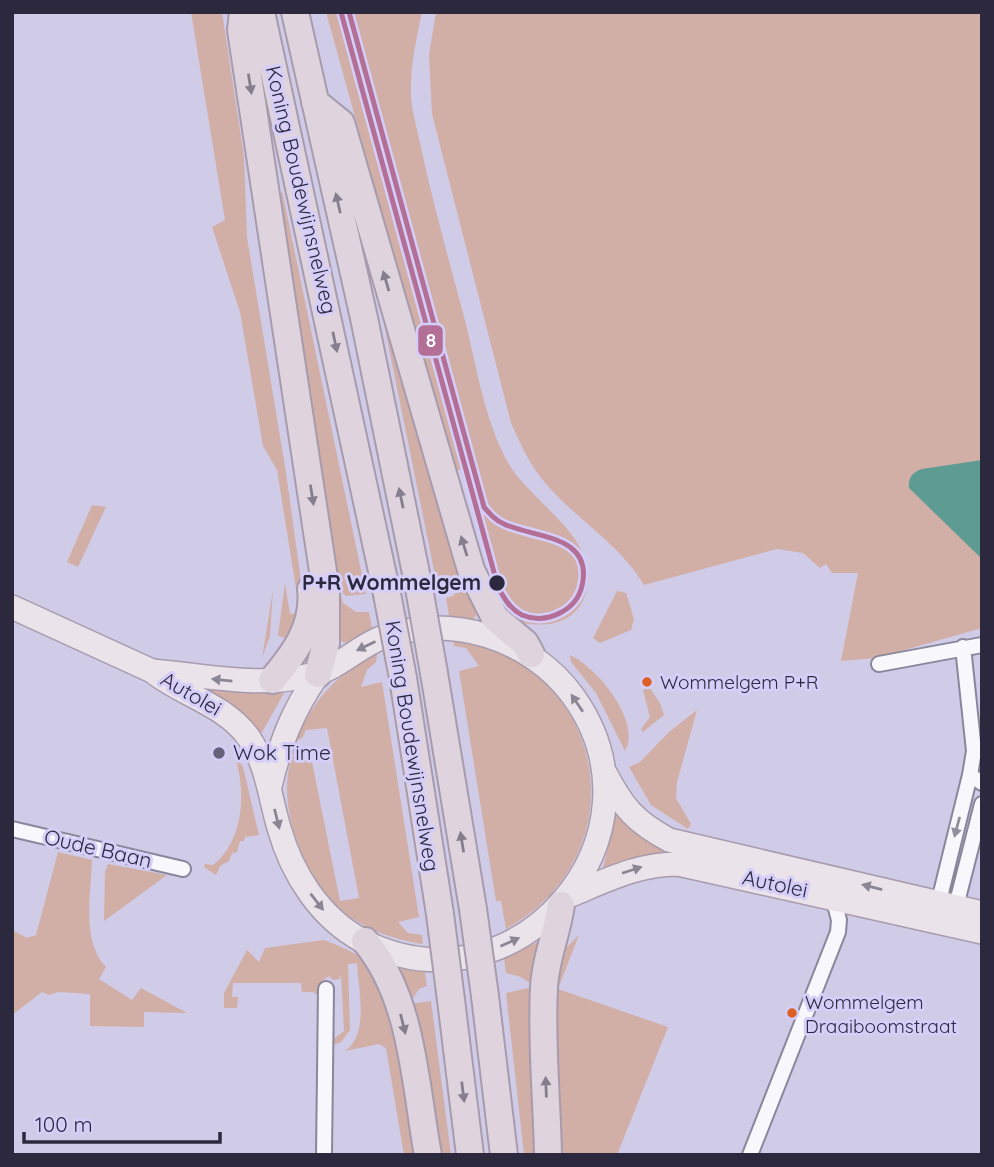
<svg xmlns="http://www.w3.org/2000/svg" width="994" height="1167" font-family="Quicksand,sans-serif">
<style>
.green{fill:#d1aea6}
.water{fill:#5e9b93}
.lines{fill:none;stroke-linecap:round;stroke-linejoin:round}
.minor-casing{stroke:#8a869c;stroke-width:18}
.primary-casing{stroke:#a79bad;stroke-width:26}
.motorway-casing{stroke:#a79bad;stroke-width:30}
.minor{stroke:#f8f7fc;stroke-width:14}
.primary{stroke:#eae3ea;stroke-width:23}
.motorway{stroke:#dfd4dd;stroke-width:26}
.motorway-bridge-casing{stroke:#a79bad;stroke-width:30;stroke-linecap:butt}
.motorway-bridge{stroke:#dfd4dd;stroke-width:26}
.tram-1-casing{stroke:#d5cef9;stroke-width:10}
.tram-1{stroke:#b36f95;stroke-width:5}
.oneway{fill:#867e8d}
.oneway2{fill:#8b8694}
.oneway3{fill:#92909c}
.stop-dot{fill:#2c283d;stroke:#d5cef9;stroke-width:2.5}
.bus-dot{fill:#de5f25;stroke:#d5cef9;stroke-width:2.5}
.poi-dot{fill:#656179;stroke:#d5cef9;stroke-width:2.5}
.labels{text-anchor:middle;stroke-width:6;stroke-linejoin:round;paint-order:stroke}
.bus-label{font-size:19px;fill:#2c283d;stroke:#d5cef9;text-anchor:start}
.street-label{font-size:21px;fill:#2c283d;stroke:#d5cef9}
.stop-label{font-size:21px;font-weight:bold;fill:#2c283d;stroke:#d5cef9;text-anchor:end}
.poi-label{font-size:21px;fill:#2c283d;stroke:#d5cef9;text-anchor:start}
.line-badge{stroke:#d5cef9;stroke-width:2.5}
.badge-label{font-size:19px;text-anchor:middle;font-weight:bold;fill:#fff}
</style>
<rect width="100%" height="100%" fill="#d0cce8"/>
<path class="green" d="M191,12H222L244,157L247,237L286,473L303,595L301,623L294,640L278,636L285,583L290,614L300,613L277,470L263,446L240,312L212,227L225,220Z
M326,12H422C416,40 410,67 411,96C412,112 417,128 420,143C432,200 448,257 463,313C476,361 483,417 507,461C527,497 580,527 586,565C594,609 565,631 523,623L504,605L468,467L453,472Z
M436,12H982V628L876,658L841,661L858,573H832L826,564L820,568L803,553L777,549L644,585C620,544 577,520 546,484C530,466 521,445 511,423L432,114L429,55Z
M282,191L366,594L346,596L342,592L340,581L335,582L280,197Z
M368,245L463,577L443,596L441,585H437Z
M92,505L106,507L78,567L67,562Z
M466,579L479,609L474,619L449,616L446,598L453,596Z
M339,585L343,603L356,612H369L372,628L345,643L336,638L335,586Z
M273,590L270,636L262,658Z
M617,591L626,593L634,619L631,630L600,643L593,638Z
M453,640C608,663 642,853 506,929L501,901H496L459,671L479,666L466,648L454,646Z
M377,654L376,662L367,670L361,687L382,682L419,917L398,922L408,933L422,935L423,944C393,940 358,927 336,905C300,868 272,796 296,746L310,752L340,901L359,898L327,728L306,730L302,738L296,741C311,702 339,671 377,654Z
M570,655C597,667 642,722 625,751L596,693L571,662Z
M288,686L261,734L257,735L202,689L258,690Z
M649,687L660,703L664,715L643,732L641,729L650,717L643,690Z
M697,710L677,782L676,798L691,824L688,829L651,805L629,767L640,762L669,732Z
M233,752L243,767L259,835L245,837L244,841H240L237,852L232,853L229,861L220,866L216,875L204,867L205,864L213,865C245,840 247,787 233,752Z
M617,809L811,879L639,859L603,868Z
M58,852L92,860C91,893 81,941 106,967L99,979L132,1000L141,988L187,1013L144,1012V1027L90,1026V994L58,992L49,995L42,992L12,1015V930L27,938L36,935Z
M108,864L167,875L104,921L105,872Z
M579,935L558,989L668,1027L617,1155H557L553,979L561,953Z
M324,940C339,946 361,954 374,968C396,992 409,1116 416,1155H404L386,1048L379,1044L345,1051C370,1034 358,989 357,963L348,964L350,1030L341,1042L330,1046V1042L344,1031L341,974L340,979L333,980L329,976L323,980L325,987L319,997L313,992H302L301,983H233L232,997H238L237,1008H224V993L247,950L259,962L265,948Z
M542,940L534,986L521,977L506,973L504,958Z
M404,966L424,968L427,986L419,989L409,1004L431,1001L451,1155H434L398,974Z
M533,987L541,1155H524L506,993Z"/>
<path class="water" d="M982,460V559L909,488C908,477 913,472 922,469Z"/>
<g class="lines">
<defs>
<path id="minor" d="M963,647L974,751L970,775
M879,664L982,645
M12,829L183,869
M937,909L970,775L982,783
M954,914L982,804
M324,1155L326,989
M750,1155L838,932L839,920L833,897"/>
<path id="primary" d="M12,607L152,671C183,696 225,704 249,738C267,765 270,797 279,828C292,874 320,918 363,941C516,1019 674,836 573,696C531,638 449,612 381,638C358,647 338,668 315,674C260,689 206,675 152,671
M605,773C623,807 634,821 669,840L982,913
M270,786C281,741 292,712 318,674
M571,895C607,880 638,864 678,864L982,932"/>
<path id="motorway" d="M243,12L241,30L326,591V643L318,674
M261,12L387,594
M295,12L364,318L419,588
M315,102L341,123L471,570L495,618L525,643L531,654
M434,673L473,909
M403,678L440,914
M272,680C295,653 315,626 311,589
M365,941C413,998 415,1085 428,1155
M485,996L504,1155
M451,1000L470,1155
M548,1155C547,1100 541,1043 544,988C545,959 557,934 561,905"/>
</defs>
<use href="#minor" class="minor-casing"/>
<use href="#primary" class="primary-casing"/>
<use href="#motorway" class="motorway-casing"/>
<use href="#minor" class="minor"/>
<use href="#primary" class="primary"/>
<use href="#motorway" class="motorway"/>
<defs>
<path id="motorway-bridge" d="M419,588L434,673
M387,594L403,678
M473,909L485,996
M440,914L451,1000"/>
</defs>
<use href="#motorway-bridge" class="motorway-bridge-casing"/>
<use href="#motorway-bridge" class="motorway-bridge"/>
<defs>
<path id="tram-1" d="M341,12L498,587C504,598 510,609 522,615C546,625 576,611 582,586C594,534 533,538 504,524C495,520 490,514 484,507L349,12"/>
</defs>
<use href="#tram-1" class="tram-1-casing"/>
<use href="#tram-1" class="tram-1"/>
</g>
<defs><path id="oneway-solid" d="M-6-.8H1V-3.2L6.5 0L1 3.2V.8H-6Z" transform="scale(1.75)"/></defs>
<g class="oneway">
<use href="#oneway-solid" transform="translate(250 84) rotate(81)"/>
<use href="#oneway-solid" transform="translate(338 203) rotate(-103)"/>
<use href="#oneway-solid" transform="translate(386 281) rotate(-106)"/>
<use href="#oneway-solid" transform="translate(335 342) rotate(78)"/>
<use href="#oneway-solid" transform="translate(312 495) rotate(81)"/>
<use href="#oneway-solid" transform="translate(401 498) rotate(-102)"/>
<use href="#oneway-solid" transform="translate(464 546) rotate(-107)"/>
<use href="#oneway-solid" transform="translate(462 842) rotate(-99)"/>
<use href="#oneway-solid" transform="translate(403 1024) rotate(76)"/>
<use href="#oneway-solid" transform="translate(546 1087) rotate(-92)"/>
<use href="#oneway-solid" transform="translate(463 1092) rotate(83)"/>
</g>
<g class="oneway2">
<use href="#oneway-solid" transform="translate(366 646) rotate(154)"/>
<use href="#oneway-solid" transform="translate(222 680) rotate(-174)"/>
<use href="#oneway-solid" transform="translate(577 703) rotate(-124)"/>
<use href="#oneway-solid" transform="translate(277 819) rotate(76)"/>
<use href="#oneway-solid" transform="translate(632 870) rotate(-18)"/>
<use href="#oneway-solid" transform="translate(872 887) rotate(-166)"/>
<use href="#oneway-solid" transform="translate(317 902) rotate(52)"/>
<use href="#oneway-solid" transform="translate(510 942) rotate(-24)"/>
</g>
<use class="oneway3" href="#oneway-solid" transform="translate(957 827) rotate(105)"/>
<circle class="stop-dot" cx="497" cy="583" r="9"/>
<g class="bus-dot">
<circle cx="647" cy="682" r="6"/>
<circle cx="792" cy="1013" r="6"/>
</g>
<circle class="poi-dot" cx="219" cy="753" r="7"/>
<g class="labels">
<g class="bus-label">
<text x="660" y="689">Wommelgem P+R</text>
<text x="805" y="1009">Wommelgem<tspan x="805" dy="24">Draaiboomstraat</tspan></text>
</g>
<g class="street-label">
<text transform="translate(301 190) rotate(77)" y="7">Koning Boudewijnsnelweg</text>
<text transform="translate(191 694) rotate(30)" y="7">Autolei</text>
<text transform="translate(412 746) rotate(81)" y="7">Koning Boudewijnsnelweg</text>
<text transform="translate(98 849) rotate(13)" y="7">Oude Baan</text>
<text transform="translate(775 884) rotate(12)" y="7">Autolei</text>
</g>
<g class="stop-label">
<text x="481" y="590">P+R Wommelgem</text>
</g>
<g class="poi-label">
<text x="233" y="760">Wok Time</text>
</g>
</g>
<rect class="line-badge" x="417" y="324" width="27" height="33" rx="7" fill="#b36f95"/>
<g class="badge-label">
<text x="431" y="347">8</text>
</g>
<rect width="994" height="1167" fill="none" stroke="#2c283d" stroke-width="28"/>
<path d="M24 1132v10h196v-10" fill="none" stroke="#2c283d" stroke-width="3.5"/>
<text x="35" y="1132" font-size="21" fill="#2c283d" stroke="#d5cef9" stroke-width="5" paint-order="stroke">100 m</text>
</svg>
